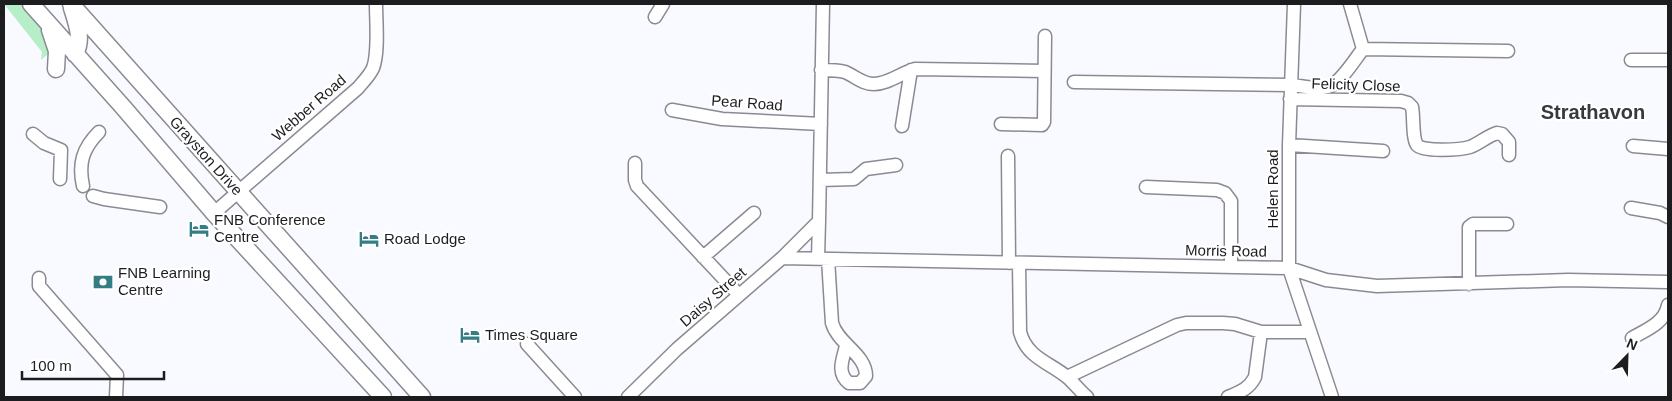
<svg xmlns="http://www.w3.org/2000/svg" width="1672" height="401" font-family="Arial,sans-serif">
<style>
.green{fill:#b6eec7}
.lines{fill:none;stroke-linecap:round;stroke-linejoin:round}
.minor-casing{stroke:#8a8b92;stroke-width:15}
.major-casing{stroke:#8a8b92;stroke-width:19}
.minor{stroke:#fff;stroke-width:12}
.major{stroke:#fff;stroke-width:16}
.labels{text-anchor:middle;stroke-width:4.5;stroke-linejoin:round;paint-order:stroke}
.street-label{font-size:15px;fill:#1d1d20;stroke:#fff}
.poi-label{font-size:15px;fill:#1d1d20;stroke:#fff;text-anchor:start}
.district-label{font-size:20px;font-weight:bold;fill:#38393f;stroke:#fff}
</style>
<rect width="100%" height="100%" fill="#f9faff"/>
<path class="green" d="M4,4H32L66,39L41,60L42,52Z"/>
<g class="lines">
<defs>
<path id="minor" d="M1294,4L1289,145V268L1332,397
M1350,4L1363,49
M655,17L663,4
M1363,49L1508,51
M1631,60H1668
M821,70C829,70 838,70 845,72C855,76 862,84 874,84C888,84 901,73 915,69L1044,71
M1074,82L1291,85C1302,86 1317,90 1328,87C1340,84 1355,59 1363,49
M1290,99L1401,101L1408,103L1412,107C1414,116 1412,138 1417,145C1422,152 1461,150 1470,147C1479,144 1487,136 1497,133L1502,134L1509,142V155
M672,110L722,119L821,124
M1001,124L1042,125L1044,122L1045,36
M902,126L911,70
M33,134L44,143L61,150L60,179
M1289,145L1383,151
M1633,146L1668,149
M1008,156L1009,263
M635,163V180L637,186L739,295
M820,180L854,179L866,169L896,165
M83,186C78,163 83,148 99,132
M1146,187L1217,190L1225,193L1231,201V267
M93,196L104,199L160,207
M1631,208L1660,213L1668,217
M214,213L358,88C363,82 370,75 373,68C379,52 376,22 376,4
M703,257L754,213
M782,258L1289,268L1326,280L1377,286L1568,280L1668,282
M818,258L819,221
M828,259L832,323C838,344 866,354 866,376L860,383H849C836,373 843,359 846,346
M1019,263L1020,332C1027,358 1049,362 1067,377C1074,383 1080,391 1087,397
M39,278V286L117,375L116,397
M1469,284V227L1473,224H1507
M1632,338C1646,330 1665,323 1668,305
M527,344L575,397
M1067,377L1177,325L1186,323H1223L1235,324L1261,332H1309
M628,397L677,349L782,258L819,221L823,4
M1228,397C1240,392 1249,389 1255,377L1261,332"/>
<path id="major" d="M31,4L123,107L214,213L383,397
M71,4L422,397
M72,8C77,24 83,39 75,54
M50,30L57,51L56,69"/>
</defs>
<use href="#minor" class="minor-casing"/>
<use href="#major" class="major-casing"/>
<use href="#minor" class="minor"/>
<use href="#major" class="major"/>
</g>
<defs>
<symbol id="hotel-bare" viewBox="-9 -9 18 18"><path d="M-6-4.5h1.5V1H6V5H4.5V3h-9V5H-6ZM-4 0a1.8 1.8 0 1 1 3.6 0ZM.5 0V-2.5h3Q6-2.5 6 0Z" fill="#347d83" stroke="#fff" stroke-width="2.5" paint-order="stroke"/></symbol>
<symbol id="bank-bare" viewBox="-9 -9 18 18"><path d="M-6-4H6V4H-6ZM0-2.3a2.3 2.3 0 1 0 0 4.6a2.3 2.3 0 1 0 0-4.6Z" fill="#347d83" stroke="#fff" stroke-width="2.5" paint-order="stroke"/></symbol>
</defs>
<g fill-rule="evenodd">
<use href="#hotel-bare" x="185" y="215" width="28" height="28"/>
<use href="#hotel-bare" x="355" y="225" width="28" height="28"/>
<use href="#bank-bare" x="89" y="268" width="28" height="28"/>
<use href="#hotel-bare" x="456" y="321" width="28" height="28"/>
</g>
<g class="labels">
<g class="street-label">
<text transform="translate(1356 85) rotate(2)" y="5">Felicity Close</text>
<text transform="translate(747 103) rotate(4)" y="5">Pear Road</text>
<text transform="translate(309 108) rotate(-41)" y="5">Webber Road</text>
<text transform="translate(206 156) rotate(48)" y="5">Grayston Drive</text>
<text transform="translate(1273 189) rotate(-90)" y="5">Helen Road</text>
<text transform="translate(1226 251) rotate(1)" y="5">Morris Road</text>
<text transform="translate(713 297) rotate(-41)" y="5">Daisy Street</text>
</g>
<g class="poi-label">
<text x="214" y="225">FNB Conference<tspan x="214" dy="17">Centre</tspan></text>
<text x="384" y="244">Road Lodge</text>
<text x="118" y="278">FNB Learning<tspan x="118" dy="17">Centre</tspan></text>
<text x="485" y="340">Times Square</text>
</g>
<g class="district-label">
<text x="1593" y="119">Strathavon</text>
</g>
</g>
<rect width="1672" height="401" fill="none" stroke="#1d1d20" stroke-width="10"/>
<g transform="translate(1627 356) rotate(23)" stroke="#ffffff" stroke-width="4" paint-order="stroke">
<path d="M0-4L9 19L0 12L-9 19Z" fill="#1d1d20"/>
<text y="-8" font-size="14" font-weight="bold" text-anchor="middle" fill="#1d1d20">N</text>
</g>
<path d="M22 371v8h142v-8" fill="none" stroke="#1d1d20" stroke-width="2.5"/>
<text x="30" y="371" font-size="15" fill="#1d1d20" stroke="#ffffff" stroke-width="4" paint-order="stroke">100 m</text>
</svg>
